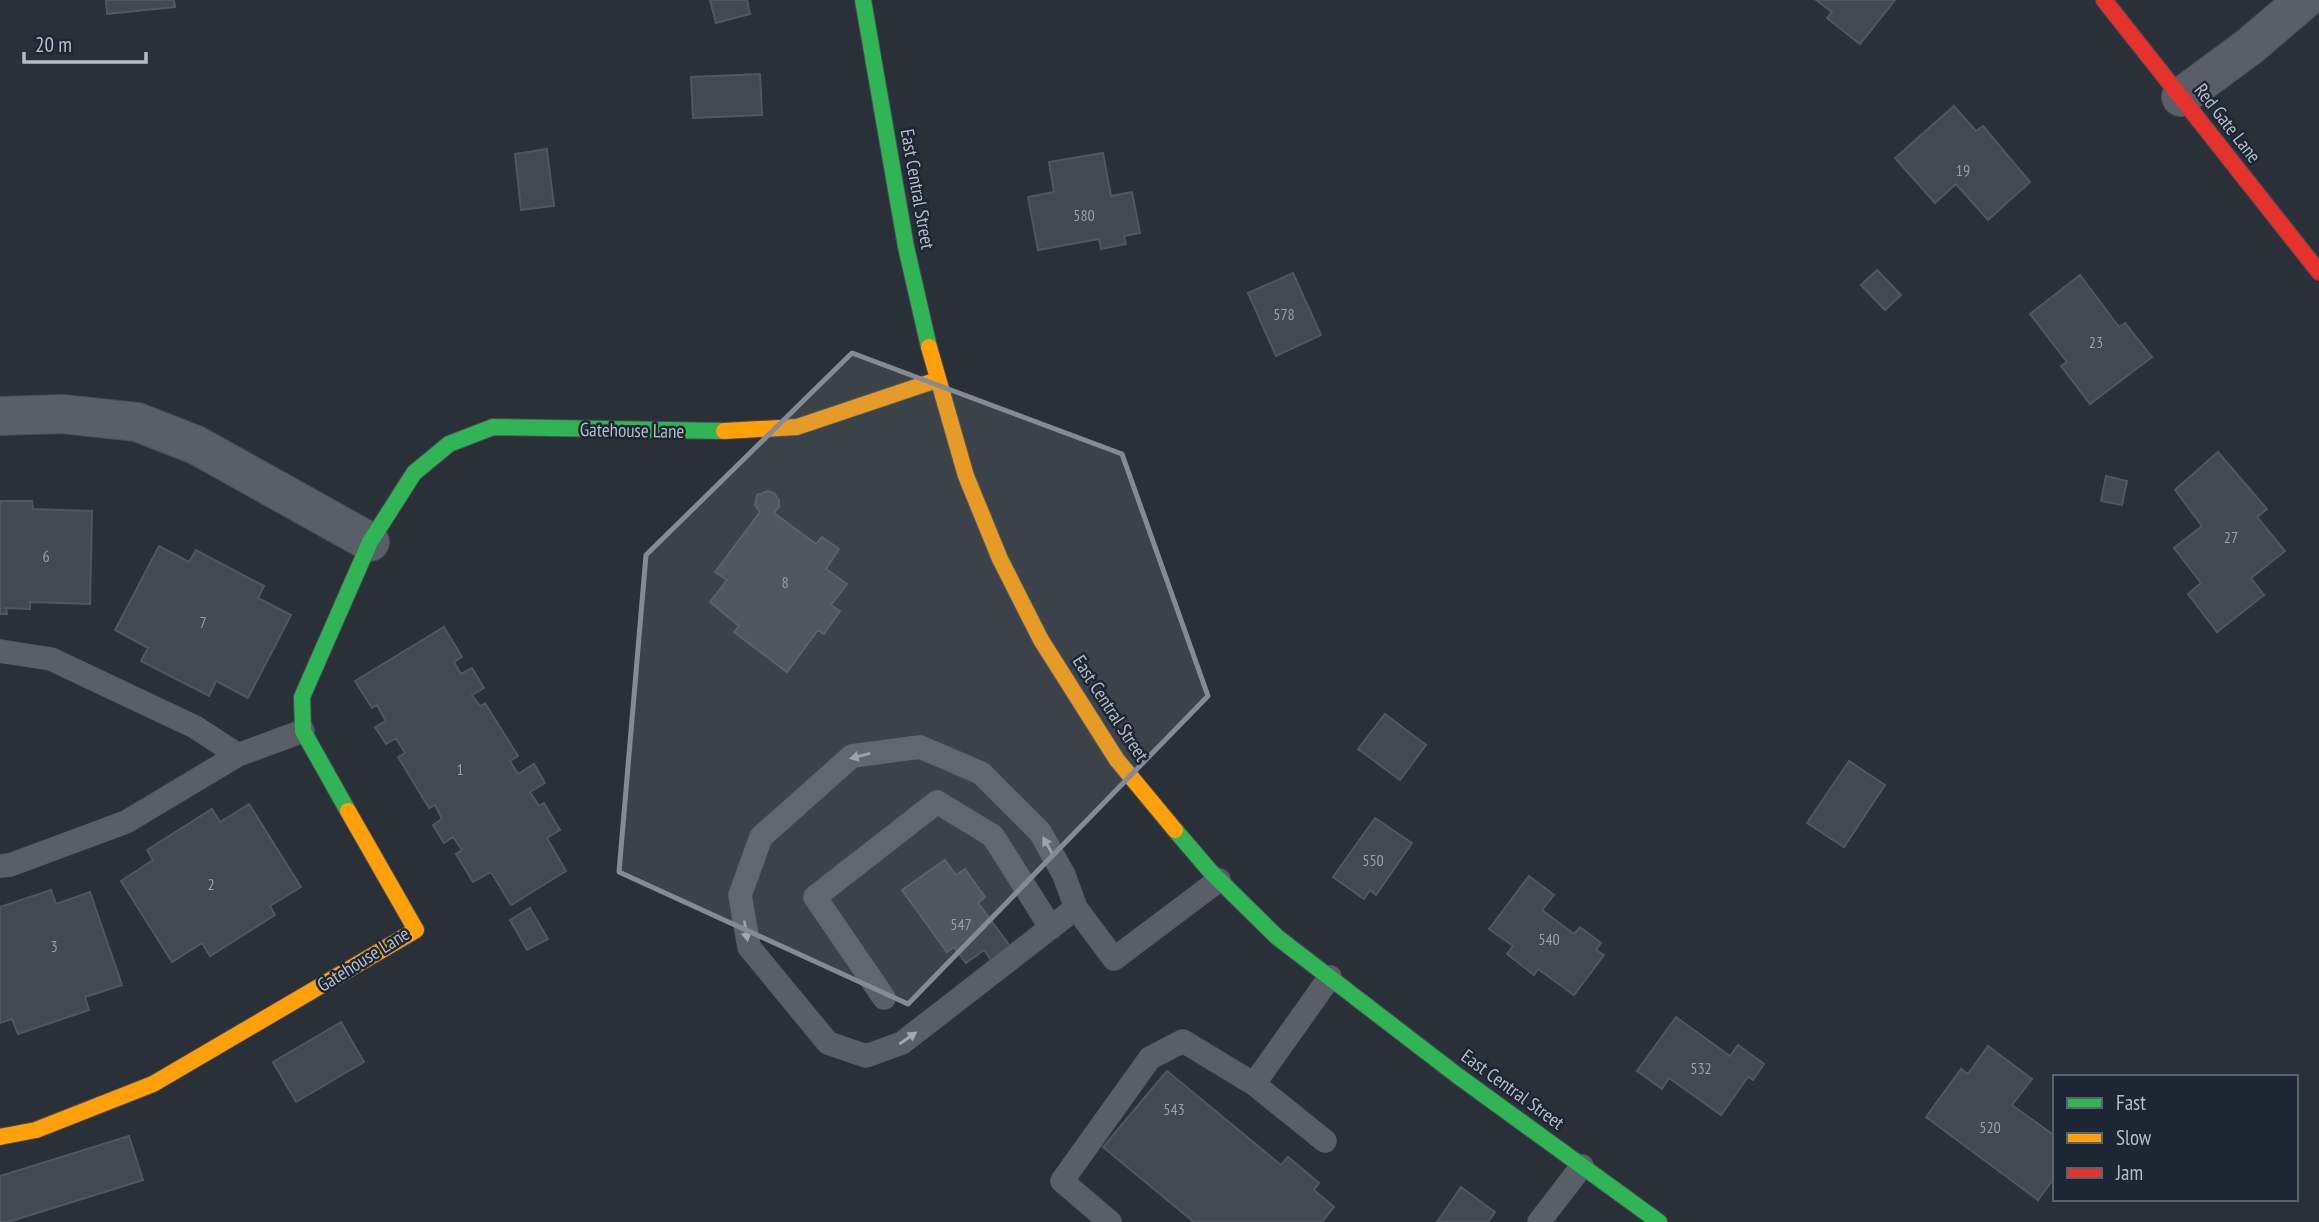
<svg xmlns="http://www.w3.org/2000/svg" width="2319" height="1222" font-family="'PT Sans Narrow',sans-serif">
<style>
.building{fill:#444950;stroke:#52575f;stroke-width:2}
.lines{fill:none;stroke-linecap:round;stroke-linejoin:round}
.lane-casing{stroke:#484c53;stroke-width:24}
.street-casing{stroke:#484c53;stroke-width:40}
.fast-casing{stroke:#484c53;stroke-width:18}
.slow-casing{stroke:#484c53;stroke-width:18}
.jam-casing{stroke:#484c53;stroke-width:18}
.lane{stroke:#5a5e66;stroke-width:23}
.street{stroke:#5a5e66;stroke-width:38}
.fast{stroke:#30b455;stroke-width:16}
.slow{stroke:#ff9f0a;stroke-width:16}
.jam{stroke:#e5322d;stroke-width:16}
.oneway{fill:#a2a9b5}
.marked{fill:#848b96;fill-opacity:0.2;stroke:#848b96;stroke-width:5;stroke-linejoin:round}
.labels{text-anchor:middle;stroke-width:5;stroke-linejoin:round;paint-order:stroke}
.number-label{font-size:16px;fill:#989fab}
.street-label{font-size:19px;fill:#b4bcc9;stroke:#1d2633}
</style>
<rect width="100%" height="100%" fill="#2a3038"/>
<path class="building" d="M106,0H174L175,7L107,14Z
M710,0H747L750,14L716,23Z
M1816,0H1895L1860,44L1827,18L1832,12Z
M760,74L762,115L693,118L691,77Z
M1954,106L1976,131L1983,126L2030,182L1988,220L1956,184L1935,203L1895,158Z
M547,149L554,206L521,210L515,154Z
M1103,153L1111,196L1132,192L1140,233L1124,236L1126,244L1101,249L1099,239L1038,250L1028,197L1054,192L1049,162Z
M1877,270L1901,295L1885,310L1861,285Z
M1293,273L1321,335L1276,356L1248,293Z
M2080,275L2119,327L2125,323L2152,357L2090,404L2061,366L2067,362L2030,314Z
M2218,452L2267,509L2257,517L2285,551L2251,578L2264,595L2217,632L2188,594L2201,583L2174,548L2202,526L2175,490Z
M2106,476L2127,481L2122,505L2101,501Z
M768,491L774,493L779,500V507L774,513L816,544L822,537L839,549L826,569L847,584L831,605L840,611L824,634L818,630L787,672L734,632L739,626L710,602L727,580L715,572L760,512L755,505L757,495Z
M0,501H32L33,509L92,511L90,604L30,602V609L6,608L7,614H0Z
M159,546L189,562L196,550L264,586L258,598L291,615L248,698L216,681L209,696L141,661L148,648L115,630Z
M444,627L462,657L454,662L461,674L472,668L484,688L472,695L480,706L485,703L518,756L510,761L518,774L534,764L545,783L530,792L539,806L544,803L560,830L547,838L566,871L511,905L491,872L473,882L456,854L462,850L453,837L444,843L433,825L442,819L435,805L429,808L398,757L405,753L396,738L386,744L375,727L386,721L377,705L372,708L355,681Z
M1385,714L1426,745L1400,780L1358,749Z
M1849,761L1885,785L1844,847L1807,823Z
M249,804L301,887L270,906L275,915L210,956L202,943L172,962L121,881L153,860L147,850L212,809L220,822Z
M1375,818L1412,843L1376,895L1370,890L1364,899L1333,877Z
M945,860L956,875L965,869L985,897L978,903L1010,946L991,960L984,950L966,963L954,947L947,952L902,890Z
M1529,876L1554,895L1542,910L1574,934L1580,927L1601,943L1596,950L1604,955L1574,995L1538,969L1534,975L1507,954L1513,946L1489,929Z
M51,890L56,904L90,892L122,985L85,997L89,1010L18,1034L12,1019L0,1023V907Z
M530,908L548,939L527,950L510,920Z
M1676,1017L1730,1056L1738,1045L1764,1064L1753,1080L1748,1077L1721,1115L1669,1078L1662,1089L1637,1071Z
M341,1022L364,1062L296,1102L273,1062Z
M1988,1046L2032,1079L2012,1105L2055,1136V1177L2038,1200L1926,1117L1961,1069L1968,1074Z
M1167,1071L1281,1165L1288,1157L1319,1183L1314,1190L1334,1207L1322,1222H1194L1103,1147Z
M129,1136L143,1180L8,1222H0V1176Z
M1461,1187L1495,1212L1488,1222H1437Z"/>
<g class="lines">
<defs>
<path id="lane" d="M0,651L51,659L195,727L238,755
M0,866L10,865L126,822L238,755L303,731
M1076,908L902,1043L866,1056L828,1043L749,947L740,895L761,837L852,756L920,747L981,773L1040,832L1064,875L1076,908L1114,959L1219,880
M884,998L815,897L937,802L993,836L1051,928
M1325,1141L1254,1084L1330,977
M1110,1222L1062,1181L1150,1058L1183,1041L1254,1084
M1539,1222L1582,1166"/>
<path id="street" d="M2181,97L2250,46L2304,0
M0,416L62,414L137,422L196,445L370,542"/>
<path id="fast" d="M863,0L906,247L929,347
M348,811L303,731L302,697L370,542L414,473L449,444L493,427L724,431
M1175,830L1211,872L1277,937L1458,1076L1659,1222"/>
<path id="slow" d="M929,347L966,476L1000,559L1041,640L1117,760L1175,830
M724,431L797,427L937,380
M0,1137L36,1130L153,1084L416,930L348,811"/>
<path id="jam" d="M2104,0L2319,272"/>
</defs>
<use href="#lane" class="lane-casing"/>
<use href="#street" class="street-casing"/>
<use href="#fast" class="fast-casing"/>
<use href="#slow" class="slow-casing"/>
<use href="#jam" class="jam-casing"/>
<use href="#lane" class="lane"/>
<use href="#street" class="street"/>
<use href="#fast" class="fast"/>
<use href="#slow" class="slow"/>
<use href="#jam" class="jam"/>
</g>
<defs><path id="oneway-solid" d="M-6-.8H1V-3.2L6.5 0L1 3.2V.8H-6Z" transform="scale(1.75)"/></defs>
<g class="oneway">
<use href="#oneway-solid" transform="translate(860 756) rotate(166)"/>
<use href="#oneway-solid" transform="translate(1048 846) rotate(-119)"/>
<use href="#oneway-solid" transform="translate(746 931) rotate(81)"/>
<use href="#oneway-solid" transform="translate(908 1038) rotate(-35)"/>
</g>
<path class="marked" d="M852,353L1122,454L1208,696L908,1004L619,872L646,555Z"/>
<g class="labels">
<g class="number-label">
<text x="1963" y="176">19</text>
<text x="1084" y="221">580</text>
<text x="1284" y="320">578</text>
<text x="2096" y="348">23</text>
<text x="2231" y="543">27</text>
<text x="46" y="562">6</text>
<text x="785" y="588">8</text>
<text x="203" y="628">7</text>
<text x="460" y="775">1</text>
<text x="1373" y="866">550</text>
<text x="211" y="890">2</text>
<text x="961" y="930">547</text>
<text x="1549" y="945">540</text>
<text x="54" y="952">3</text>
<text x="1701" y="1074">532</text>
<text x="1174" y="1115">543</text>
<text x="1990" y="1133">520</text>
</g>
<g class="street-label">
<text transform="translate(2228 123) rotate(52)" y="7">Red Gate Lane</text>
<text transform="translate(918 189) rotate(80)" y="7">East Central Street</text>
<text transform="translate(632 430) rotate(1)" y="7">Gatehouse Lane</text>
<text transform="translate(1111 708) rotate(57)" y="7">East Central Street</text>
<text transform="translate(363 959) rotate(-32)" y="7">Gatehouse Lane</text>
<text transform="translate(1513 1089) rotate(36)" y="7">East Central Street</text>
</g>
</g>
<rect x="2053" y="1075" width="245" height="126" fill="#1d2633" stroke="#59626f" stroke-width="2"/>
<rect x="2067" y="1098" width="35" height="10" fill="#30b455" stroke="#59626f" stroke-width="2"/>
<text x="2116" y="1110" font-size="21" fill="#b4bcc9">Fast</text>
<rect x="2067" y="1133" width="35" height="10" fill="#ff9f0a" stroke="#59626f" stroke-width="2"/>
<text x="2116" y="1145" font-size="21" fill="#b4bcc9">Slow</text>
<rect x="2067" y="1168" width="35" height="10" fill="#e5322d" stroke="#59626f" stroke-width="2"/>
<text x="2116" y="1180" font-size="21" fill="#b4bcc9">Jam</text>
<path d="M24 52v10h122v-10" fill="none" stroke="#b4bcc9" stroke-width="3.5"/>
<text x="35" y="52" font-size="21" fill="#b4bcc9" stroke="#1d2633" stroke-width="5" paint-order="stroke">20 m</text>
</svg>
